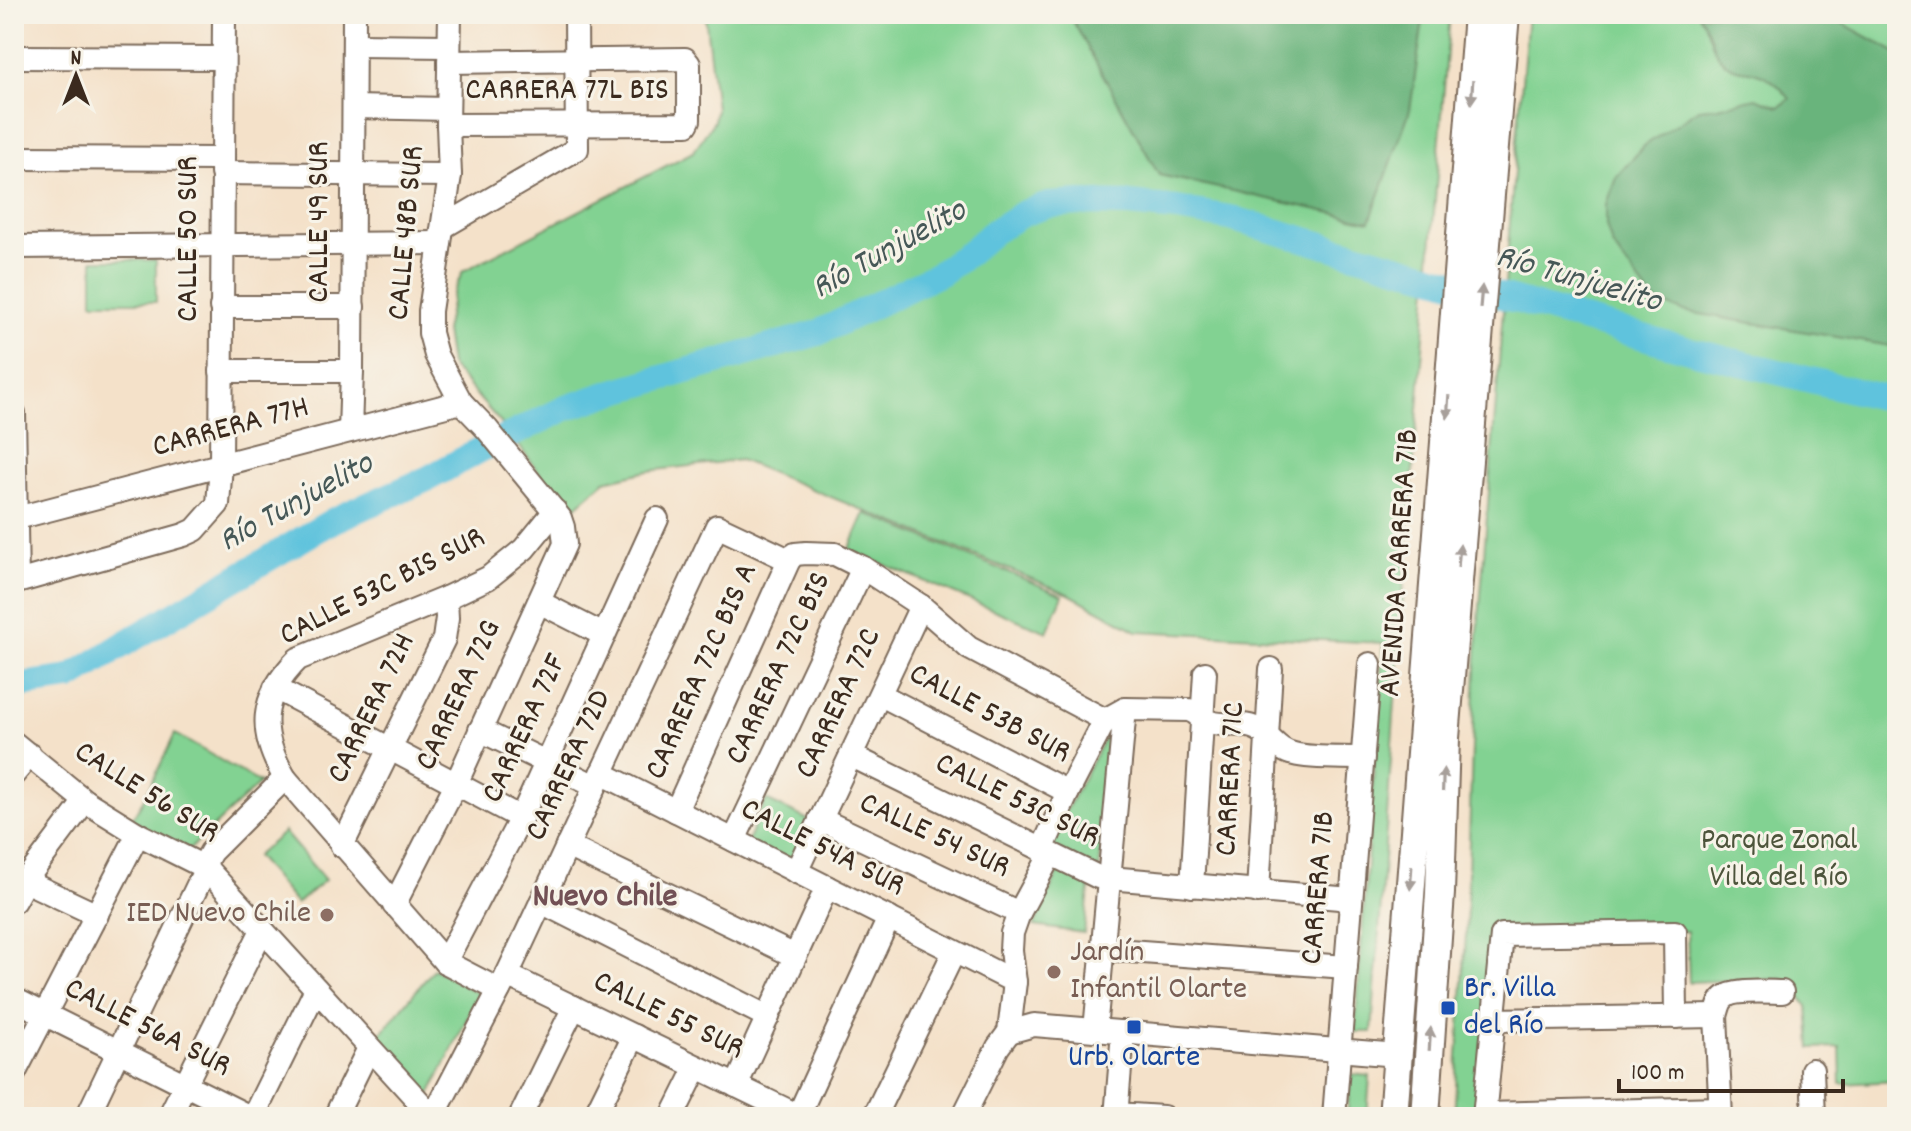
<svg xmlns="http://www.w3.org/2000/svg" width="1911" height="1131" font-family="Dekko,sans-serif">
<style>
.green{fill:#82d292;stroke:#5e7e58;stroke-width:2}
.forest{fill:#69b47c;stroke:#526f4d;stroke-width:2}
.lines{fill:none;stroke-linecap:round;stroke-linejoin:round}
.river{stroke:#5fc3dd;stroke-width:26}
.minor-casing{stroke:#7c6a5a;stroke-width:26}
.major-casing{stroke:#7c6a5a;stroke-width:32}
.minor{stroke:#fff;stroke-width:22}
.major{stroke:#fff;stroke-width:28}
.oneway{fill:#a79f9a}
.education-dot{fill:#8d6e63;stroke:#f7f3e8;stroke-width:3}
.transit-dot{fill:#1a4fb4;stroke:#f7f3e8;stroke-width:3}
.labels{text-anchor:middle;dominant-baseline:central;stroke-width:6;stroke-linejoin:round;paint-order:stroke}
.street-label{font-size:32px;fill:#3b2a1e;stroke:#f7f3e8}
.park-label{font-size:32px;fill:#4d543b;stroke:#f7f3e8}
.education-label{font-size:32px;fill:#785e54;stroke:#f7f3e8;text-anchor:end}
.transit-label{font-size:32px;fill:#164399;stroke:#f7f3e8;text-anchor:start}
.water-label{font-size:34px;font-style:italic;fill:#465857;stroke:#f7f3e8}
.neighbourhood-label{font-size:34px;font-weight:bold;fill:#725055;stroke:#f7f3e8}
</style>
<rect width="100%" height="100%" fill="#f7f3e8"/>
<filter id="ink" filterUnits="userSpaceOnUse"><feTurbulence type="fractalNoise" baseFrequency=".0125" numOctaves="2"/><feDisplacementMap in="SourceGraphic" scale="16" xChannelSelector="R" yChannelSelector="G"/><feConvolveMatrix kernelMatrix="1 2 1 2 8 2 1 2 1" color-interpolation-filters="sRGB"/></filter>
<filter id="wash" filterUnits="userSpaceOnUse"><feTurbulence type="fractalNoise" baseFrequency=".006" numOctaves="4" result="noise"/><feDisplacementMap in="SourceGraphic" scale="32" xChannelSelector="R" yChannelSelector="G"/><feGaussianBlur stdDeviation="1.8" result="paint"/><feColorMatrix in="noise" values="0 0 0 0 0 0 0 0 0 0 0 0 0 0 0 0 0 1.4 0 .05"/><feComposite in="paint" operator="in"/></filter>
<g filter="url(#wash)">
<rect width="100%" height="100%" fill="#f4e1c9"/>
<g class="green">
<polygon points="705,14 1450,14 1399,644 1372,1032 1355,1032 1383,643 1137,631 1069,594 740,460 648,471 605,481 569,512 507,430 450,365 445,331 453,293 463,271 693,152 714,121 716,109"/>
<polygon points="1528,14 1897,14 1897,1081 1841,1084 1840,1047 1811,1048 1808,1006 1783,979 1689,982 1687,931 1493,936 1475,1117 1454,1117 1466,936 1472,747 1478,632 1512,195"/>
<rect x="93" y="260" width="63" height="42"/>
<polygon points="865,513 1063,595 1047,632 849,550"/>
<polygon points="1108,731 1115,732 1099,870 1048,845"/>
<polygon points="175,734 260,783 189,850 131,820 145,797"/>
<polygon points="766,800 813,822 793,866 746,844"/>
<polygon points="284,832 325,880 296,904 256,856"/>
<polygon points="1060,869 1090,883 1084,933 1034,926"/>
<polygon points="434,969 479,994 430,1095 377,1038"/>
<polygon points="1351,1074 1370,1076 1367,1117 1347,1117"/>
</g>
<g class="forest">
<polygon points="1069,14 1424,14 1410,110 1370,221 1159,175"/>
<path d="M 1698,14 L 1826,14 L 1897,53 L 1897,347 L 1723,318 L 1683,311 L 1658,302 L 1649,295 L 1612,245 L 1606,225 L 1606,204 L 1616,177 L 1644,146 L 1699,109 L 1718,107 L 1756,98 L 1779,107 L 1790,99 C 1779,85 1767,74 1749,71 C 1740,70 1733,69 1726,64 C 1710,52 1711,28 1698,14 Z"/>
</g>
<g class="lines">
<polyline class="river" points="14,686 70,678 124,644 334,520 427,479 482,449 566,408 610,393 818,333 940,273 970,252 993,232 1024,213 1049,205 1080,203 1129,204 1177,209 1230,218 1696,352 1897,401"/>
</g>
</g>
<g filter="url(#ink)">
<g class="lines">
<g class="minor-casing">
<g id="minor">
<polyline points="354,45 449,46"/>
<polyline points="14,57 223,58"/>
<polyline points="354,107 448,109"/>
<polyline points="448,125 687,124 689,120 689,64 685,59 449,62"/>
<polyline points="14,158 222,159"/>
<polyline points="222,173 450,175"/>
<polyline points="443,227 577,149 576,14"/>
<polyline points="14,247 440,243"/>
<polyline points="221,307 353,307"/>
<polyline points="221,371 352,371"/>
<polyline points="14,413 17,582 184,535 195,530 218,504 221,465 224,14"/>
<polyline points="350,431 352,371 354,14"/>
<polyline points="17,518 461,402"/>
<polyline points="539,602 604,635"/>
<polyline points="275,688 521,818"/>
<polyline points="881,695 1068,792"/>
<polyline points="480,730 595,786"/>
<path d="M 14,743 L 85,801 L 138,834 L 206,868 L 433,1117 L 507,975 L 717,526 L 789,560 L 795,554 L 806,553 L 835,554 L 863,568 L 921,606 L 969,648 L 1105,720 L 1125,709 L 1189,710 C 1198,713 1202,720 1210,722 C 1225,727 1246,721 1259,730 C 1272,738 1278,751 1294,754 C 1312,759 1343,757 1363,758"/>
<polyline points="852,756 1098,877 1351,899"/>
<polyline points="601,773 1015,982"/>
<polyline points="14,774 30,755"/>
<polyline points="676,811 789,560"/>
<polyline points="820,819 1019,913"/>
<polyline points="734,840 863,568"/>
<polyline points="342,846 444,639 447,618 446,598"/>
<polyline points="567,846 795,956"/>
<polyline points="796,872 921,606"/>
<polyline points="25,881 97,915"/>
<polyline points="1192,886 1205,673"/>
<polyline points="1258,892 1271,669"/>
<polyline points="14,901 25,881 85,801"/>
<polyline points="541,902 768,1017"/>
<polyline points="394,905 456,784 565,544 563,527 560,518 487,429 461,402 436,355 430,333 430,311 450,175 448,125 450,14"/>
<polyline points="1102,949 1346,967"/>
<polyline points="445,962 521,818 657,519"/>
<polyline points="507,975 801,1117"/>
<path d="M 499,990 L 445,962 L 285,778 C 258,732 259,698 298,659 L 446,598 L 488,578 L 524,549 L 555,511"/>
<polyline points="14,999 250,1117"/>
<polyline points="1494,1020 1716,1016"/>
<polyline points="1095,1030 1125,709"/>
<polyline points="1009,1032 1034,1025 1398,1055"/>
<polyline points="1812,1070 1814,1117"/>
<polyline points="14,1074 138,834"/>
<polyline points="736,1086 827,887"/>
<polyline points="1116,1114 1163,1117"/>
<polyline points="1485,1114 1720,1108"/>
<polyline points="798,1116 889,918"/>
<polyline points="87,1117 206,868 207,859 211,852 285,778"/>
<polyline points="169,1117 262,930"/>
<polyline points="253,1117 316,989"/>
<polyline points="335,1117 369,1048"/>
<polyline points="520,1117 574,1007"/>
<polyline points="594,1117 634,1036"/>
<polyline points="672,1117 697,1067"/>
<polyline points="874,1117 954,952"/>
<polyline points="963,1117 998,1047 1009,1032 1015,982 1011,950 1012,933 1019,913 1046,863 1045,843 1068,792 1105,720"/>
<polyline points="1116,1117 1123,1032"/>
<polyline points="1334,1117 1370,664"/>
<polyline points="1484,1117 1502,935 1675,932 1676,1017"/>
<path d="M 1721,1117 L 1716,1016 C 1718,1010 1719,1002 1724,998 C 1733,989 1768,992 1782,992"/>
</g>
</g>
<g class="major-casing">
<g id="major">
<polyline points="1393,1117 1478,14"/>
<polyline points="1425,1117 1440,893 1445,738 1505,14"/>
</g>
</g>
<use href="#minor" class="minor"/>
<use href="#major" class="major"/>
</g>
<defs><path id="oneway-solid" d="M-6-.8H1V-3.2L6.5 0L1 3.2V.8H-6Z" transform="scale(2)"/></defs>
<g class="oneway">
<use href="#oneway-solid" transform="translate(1472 92) rotate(94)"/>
<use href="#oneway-solid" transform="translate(1481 297) rotate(-85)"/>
<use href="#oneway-solid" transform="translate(1448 407) rotate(94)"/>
<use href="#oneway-solid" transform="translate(1459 556) rotate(-85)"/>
<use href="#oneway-solid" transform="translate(1443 780) rotate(-88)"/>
<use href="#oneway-solid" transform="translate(1411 878) rotate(94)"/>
<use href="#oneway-solid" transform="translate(1430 1039) rotate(-86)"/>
</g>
</g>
<g class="education-dot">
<circle cx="327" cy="915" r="8"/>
<circle cx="1054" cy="972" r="8"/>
</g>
<g class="transit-dot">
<rect x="1440" y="1000" width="16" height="16" rx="4"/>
<rect x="1126" y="1019" width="16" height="16" rx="4"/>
</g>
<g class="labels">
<g class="street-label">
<text x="567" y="92">CARRERA 77L BIS</text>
<text transform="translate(321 222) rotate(-90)">CALLE 49 SUR</text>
<text transform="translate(408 233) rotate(-85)">CALLE 48B SUR</text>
<text transform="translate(190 239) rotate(-90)">CALLE 50 SUR</text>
<text transform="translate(231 429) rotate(-15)">CARRERA 77H</text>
<text transform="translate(1401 563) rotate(-86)">AVENIDA CARRERA 71B</text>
<text transform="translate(383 588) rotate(-27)">CALLE 53C BIS SUR</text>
<text transform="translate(780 669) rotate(-65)">CARRERA 72C BIS</text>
<text transform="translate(703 672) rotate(-66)">CARRERA 72C BIS A</text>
<text transform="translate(460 696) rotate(-65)">CARRERA 72G</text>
<text transform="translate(840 704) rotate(-65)">CARRERA 72C</text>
<text transform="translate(373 709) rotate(-64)">CARRERA 72H</text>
<text transform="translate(989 715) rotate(28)">CALLE 53B SUR</text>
<text transform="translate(526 729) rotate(-65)">CARRERA 72F</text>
<text transform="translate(570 766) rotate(-65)">CARRERA 72D</text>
<text transform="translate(1232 779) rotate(-87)">CARRERA 71C</text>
<text transform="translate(146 794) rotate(32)">CALLE 56 SUR</text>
<text transform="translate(1017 802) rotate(26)">CALLE 53C SUR</text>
<text transform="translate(934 837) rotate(25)">CALLE 54 SUR</text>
<text transform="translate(822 849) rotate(27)">CALLE 54A SUR</text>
<text transform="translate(1320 888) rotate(-85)">CARRERA 71B</text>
<text transform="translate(668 1017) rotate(26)">CALLE 55 SUR</text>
<text transform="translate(147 1029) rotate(27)">CALLE 56A SUR</text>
</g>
<g class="park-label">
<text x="1779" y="842">Parque Zonal<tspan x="1779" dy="37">Villa del Río</tspan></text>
</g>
<g class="education-label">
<text x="311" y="915">IED Nuevo Chile</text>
<text x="1070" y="954" text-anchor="start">Jardín<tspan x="1070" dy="37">Infantil Olarte</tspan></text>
</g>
<g class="transit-label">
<text x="1464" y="990">Br. Villa<tspan x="1464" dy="37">del Río</tspan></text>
<text x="1134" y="1059" text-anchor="middle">Urb. Olarte</text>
</g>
<g class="water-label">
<text transform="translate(890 251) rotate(-29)">Río Tunjuelito</text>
<text transform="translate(1578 281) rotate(16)">Río Tunjuelito</text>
<text transform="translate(297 504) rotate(-29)">Río Tunjuelito</text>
</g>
<g class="neighbourhood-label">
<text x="605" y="898">Nuevo Chile</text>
</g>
</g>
<rect width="1911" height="1131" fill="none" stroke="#f7f3e8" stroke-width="48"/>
<g transform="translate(76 76)" stroke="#f7f3e8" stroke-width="6" paint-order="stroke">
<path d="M0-6L14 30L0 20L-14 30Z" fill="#3b2a1e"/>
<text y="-12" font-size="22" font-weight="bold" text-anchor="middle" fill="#3b2a1e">N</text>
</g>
<path d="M1619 1079v12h224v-12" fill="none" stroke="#3b2a1e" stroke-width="4"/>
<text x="1631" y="1079" font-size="24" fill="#3b2a1e" stroke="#f7f3e8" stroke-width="6" paint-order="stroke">100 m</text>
</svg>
